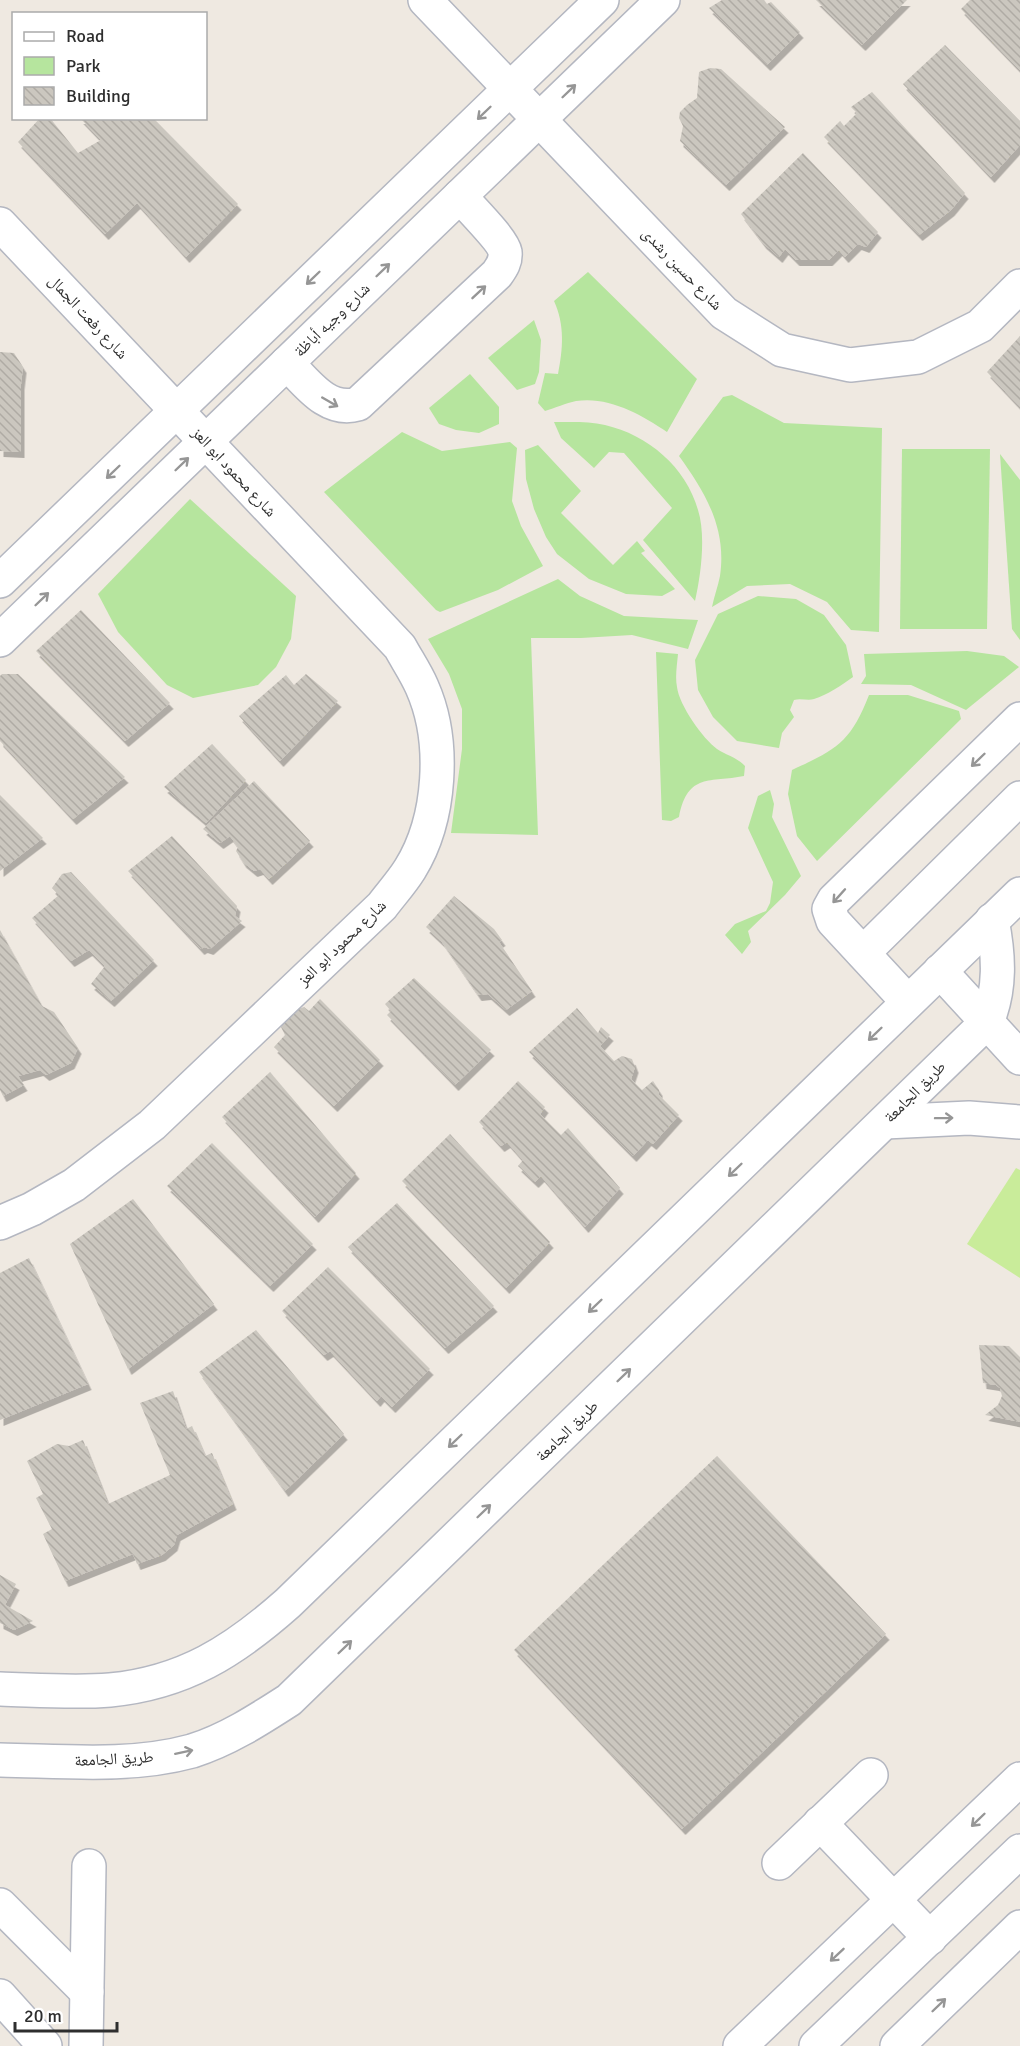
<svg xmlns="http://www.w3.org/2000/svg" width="1020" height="2046" font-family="Signika,'Noto Naskh Arabic',sans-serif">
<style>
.green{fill:#b6e59e}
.pitch{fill:#c9ec9a}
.building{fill:url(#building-back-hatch);filter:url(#shadow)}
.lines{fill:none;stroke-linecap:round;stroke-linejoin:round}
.minor-casing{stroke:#b4b7c1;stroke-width:36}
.minor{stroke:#fff;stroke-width:33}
.oneway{stroke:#969696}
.labels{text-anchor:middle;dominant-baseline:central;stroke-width:6;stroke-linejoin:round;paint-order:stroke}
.street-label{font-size:16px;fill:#2e2e2e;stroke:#fff}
</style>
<defs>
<pattern id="building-back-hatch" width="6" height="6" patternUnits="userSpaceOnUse" patternTransform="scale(1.5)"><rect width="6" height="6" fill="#cbc7bf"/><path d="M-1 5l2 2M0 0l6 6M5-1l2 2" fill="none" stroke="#afaba4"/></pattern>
<filter id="shadow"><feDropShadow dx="3.5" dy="6" stdDeviation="0" flood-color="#0004"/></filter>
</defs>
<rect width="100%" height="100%" fill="#efe9e1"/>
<g class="green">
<path d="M 588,272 L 697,379 L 667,432 C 641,414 608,396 576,401 C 566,403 555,408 545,411 L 538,403 L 545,373 L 558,374 C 563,349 565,325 554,301 Z"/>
<polygon points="534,320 541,340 539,372 535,384 517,390 488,358"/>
<polygon points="470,374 499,407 499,424 479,433 456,430 439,424 429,408"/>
<path d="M 732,395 L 784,423 L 882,428 L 879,632 L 851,630 L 827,602 L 790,584 L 747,586 L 712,607 C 714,597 718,586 720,576 C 727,528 705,492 679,456 L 723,397 Z"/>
<path d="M 554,422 C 570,422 589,421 605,425 C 648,435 686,467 698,510 C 706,535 701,575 695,601 L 643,540 L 672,508 L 624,453 L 609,452 L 594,468 L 561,438 Z"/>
<polygon points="402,432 442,451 510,442 517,448 512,501 521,526 543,566 498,590 440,612 436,610 324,492"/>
<polygon points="538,445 581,491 561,513 613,565 637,541 645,551 641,553 675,589 662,596 626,594 589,579 557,554 546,537 534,509 526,479 525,450"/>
<polygon points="902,449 990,449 987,629 900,629"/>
<polygon points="1000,454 1020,480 1020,640 1012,629"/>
<polygon points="190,499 296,596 291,639 276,667 258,685 193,698 167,685 118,632 98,594"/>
<polygon points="558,579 580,596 624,616 698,620 688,649 632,635 581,638 531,638 538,835 451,833 462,749 462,709 449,674 428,639"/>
<path d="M 758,596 L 796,599 L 824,615 L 846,645 L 853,677 C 842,685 827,695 814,699 C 808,701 801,698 794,700 L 790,710 L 794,717 L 782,733 L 779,748 L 737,741 L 713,717 L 698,690 L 695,660 L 718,614 Z"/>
<polygon points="967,651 1004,656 1019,667 966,710 911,685 861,684 866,676 864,654"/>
<path d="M 656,652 L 678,654 C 677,665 675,677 677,687 C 679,705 703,739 717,749 C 726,755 738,758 745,766 L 744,776 C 710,783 688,772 679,817 L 671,821 L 662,820 Z"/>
<path d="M 869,695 L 908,695 L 959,711 L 961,719 L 817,861 L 797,836 L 788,794 L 792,770 C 837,749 850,743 869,695 Z"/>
<polygon points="770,790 774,804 772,817 801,876 785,895 748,931 751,942 742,954 725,935 735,924 766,911 770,903 773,882 748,828 758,796"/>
</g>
<polygon class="pitch" points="1016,1168 1020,1170 1020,1278 967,1244"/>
<g class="building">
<polygon points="722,0 764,0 767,4 771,2 800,32 767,65 709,8"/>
<polygon points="816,0 907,0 862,45"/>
<polygon points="970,0 1020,0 1020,70 961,9"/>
<polygon points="945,45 1020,121 1020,145 991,177 903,84"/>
<polygon points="710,68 721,69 785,127 726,185 680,141 683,126 679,118 680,112 687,105 697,98 699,72"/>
<polygon points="872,92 965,193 951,210 919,235 824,137 840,121 844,126 857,113 851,107"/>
<polygon points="40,118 50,118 78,153 101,140 80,118 153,118 238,204 186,257 137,203 105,234 18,142"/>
<polygon points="803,153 878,232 866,247 858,244 845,257 839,250 829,260 796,260 785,249 779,257 763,243 741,214"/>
<polygon points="1020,336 1020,407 987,372"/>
<polygon points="0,352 14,353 23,367 21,384 21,452 0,451"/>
<polygon points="81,610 170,703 125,741 36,651"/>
<polygon points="2,674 18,674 125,777 73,819 0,741 0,676"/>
<polygon points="306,674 338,701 280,761 239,716 286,675 294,685"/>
<polygon points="212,744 246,780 206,823 164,787"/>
<polygon points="254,781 310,841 269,879 260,869 254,871 243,862 236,851 238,847 230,836 220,843 203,829"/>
<polygon points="0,795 43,838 0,871"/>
<polygon points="172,836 237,906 235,916 242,921 210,949 204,947 201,949 128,871"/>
<polygon points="71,872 154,960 111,1001 91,984 105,966 89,950 71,961 32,918 59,895 52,888 62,874"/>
<polygon points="454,896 494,929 502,940 499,942 532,991 506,1010 488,994 478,995 442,942 426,927"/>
<polygon points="0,930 42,1006 54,1012 78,1048 71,1063 46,1075 40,1070 18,1076 24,1085 3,1096 0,1090"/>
<polygon points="414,978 491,1050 455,1085 387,1015 391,1011 385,1004"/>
<polygon points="320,999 380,1060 334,1106 274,1047 285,1035 281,1027 283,1020 298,1009 304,1007 309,1011"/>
<polygon points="577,1008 598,1033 601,1027 610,1035 600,1046 614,1061 622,1056 632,1059 635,1067 631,1079 642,1090 653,1081 659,1090 659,1095 679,1115 653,1144 648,1140 633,1156 529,1052"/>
<polygon points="270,1072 356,1173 315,1217 222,1117"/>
<polygon points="518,1081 545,1107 540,1114 561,1135 568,1128 620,1188 585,1227 541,1176 535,1182 518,1166 523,1160 507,1142 501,1146 479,1122"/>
<polygon points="450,1134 550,1242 506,1288 402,1181"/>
<polygon points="212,1143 313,1244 270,1286 167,1186"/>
<polygon points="133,1199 214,1304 128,1369 70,1244"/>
<polygon points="397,1203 494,1306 445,1348 348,1247"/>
<polygon points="29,1258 88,1384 0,1420 0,1273"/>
<polygon points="328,1267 430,1369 392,1407 381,1396 377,1401 330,1351 324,1355 282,1311"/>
<polygon points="256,1330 344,1434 285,1491 199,1372"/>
<polygon points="979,1345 1009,1346 1020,1357 1020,1422 985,1415 998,1405 1002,1396 1000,1388 996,1385 983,1383"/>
<polygon points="173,1391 186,1429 192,1426 205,1456 212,1453 233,1504 177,1535 174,1545 162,1555 137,1564 133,1554 65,1581 43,1534 52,1529 36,1498 43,1494 27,1461 57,1444 69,1446 83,1440 108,1504 170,1475 140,1403"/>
<polygon points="717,1456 886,1634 682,1829 514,1650"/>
<polygon points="0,1575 16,1584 5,1605 33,1621 14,1630 0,1623"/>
</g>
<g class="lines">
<g class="minor-casing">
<g id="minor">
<polyline points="425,0 724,313 782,350 850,365 918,357 980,326 1020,286"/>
<path d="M 0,224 L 400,647 C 407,660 416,673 422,687 C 446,741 441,819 410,869 C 402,882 391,894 382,906 L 152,1125 L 74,1185 L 32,1209 L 0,1223"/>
<path d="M 287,363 C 307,383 327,413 358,404 L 497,274 C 502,267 506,261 505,252 C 503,240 469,207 460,196"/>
<polyline points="0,581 602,0"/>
<polyline points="0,640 663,0"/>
<polyline points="863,953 1020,798"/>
<polyline points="940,971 1020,1058"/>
<polyline points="908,1002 833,921 829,909 834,900 1020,719"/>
<polyline points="885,1122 969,1118 1020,1122"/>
<path d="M 0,1689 C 36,1690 74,1693 110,1690 C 184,1683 234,1651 288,1603 L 1020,894"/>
<path d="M 0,1760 C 63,1761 130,1768 192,1751 C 227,1740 258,1720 289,1700 L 987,1022 C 1001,989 999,955 992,920"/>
<polyline points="820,1823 930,1938"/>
<polyline points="779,1863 871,1775"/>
<polyline points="0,1905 87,1992"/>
<polyline points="0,1996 45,2046"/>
<polyline points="86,2046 89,1866"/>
<polyline points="740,2046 1020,1779"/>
<polyline points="816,2046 1020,1851"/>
<polyline points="897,2046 1020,1927"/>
</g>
</g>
<use href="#minor" class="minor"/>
</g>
<defs><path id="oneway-shaft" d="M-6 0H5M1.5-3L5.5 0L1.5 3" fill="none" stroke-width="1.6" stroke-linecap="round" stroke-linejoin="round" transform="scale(1.5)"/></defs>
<g class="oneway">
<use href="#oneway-shaft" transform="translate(569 91) rotate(-44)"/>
<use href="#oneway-shaft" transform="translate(484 113) rotate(136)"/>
<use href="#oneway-shaft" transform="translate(383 270) rotate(-44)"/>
<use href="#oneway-shaft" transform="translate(313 278) rotate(136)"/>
<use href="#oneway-shaft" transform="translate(479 292) rotate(-43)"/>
<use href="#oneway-shaft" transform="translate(330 402) rotate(30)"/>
<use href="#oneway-shaft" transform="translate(182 464) rotate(-44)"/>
<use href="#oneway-shaft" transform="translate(113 472) rotate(136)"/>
<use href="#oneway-shaft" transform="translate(42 599) rotate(-44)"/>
<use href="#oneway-shaft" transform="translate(978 760) rotate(136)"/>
<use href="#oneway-shaft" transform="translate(839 896) rotate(132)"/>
<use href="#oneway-shaft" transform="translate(875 1034) rotate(136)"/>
<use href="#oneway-shaft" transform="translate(944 1118) rotate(-1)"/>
<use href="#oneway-shaft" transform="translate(735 1170) rotate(136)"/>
<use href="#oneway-shaft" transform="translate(595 1306) rotate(136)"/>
<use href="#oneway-shaft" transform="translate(624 1375) rotate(-44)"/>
<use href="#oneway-shaft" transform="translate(455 1441) rotate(136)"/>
<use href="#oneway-shaft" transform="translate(484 1511) rotate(-44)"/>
<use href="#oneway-shaft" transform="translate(345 1647) rotate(-44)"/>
<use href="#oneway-shaft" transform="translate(184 1752) rotate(-12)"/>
<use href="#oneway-shaft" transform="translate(978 1820) rotate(136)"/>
<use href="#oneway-shaft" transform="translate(837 1955) rotate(137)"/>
<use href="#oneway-shaft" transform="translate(939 2005) rotate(-44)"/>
</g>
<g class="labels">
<g class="street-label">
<text transform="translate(682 269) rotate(46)">شارع حسين رشدى</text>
<text transform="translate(88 317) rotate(47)">شارع رفعت الجمال</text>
<text transform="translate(332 320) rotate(-44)">شارع وجيه أباظة</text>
<text transform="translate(234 472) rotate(47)">شارع محمود ابو العز</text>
<text transform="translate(342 943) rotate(-44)">شارع محمود ابو العز</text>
<text transform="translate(915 1092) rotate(-45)">طريق الجامعة</text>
<text transform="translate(567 1431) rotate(-44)">طريق الجامعة</text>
<text transform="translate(114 1759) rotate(-3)">طريق الجامعة</text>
</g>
</g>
<rect x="12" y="12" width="195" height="108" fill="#ffffff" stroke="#ababab" stroke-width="1.5"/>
<rect x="24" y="32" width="30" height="9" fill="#ffffff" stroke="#ababab" stroke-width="1.5"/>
<text x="66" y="42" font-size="18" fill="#2e2e2e">Road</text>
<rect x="24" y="57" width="30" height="18" fill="#b6e59e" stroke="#ababab" stroke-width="1.5"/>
<text x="66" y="72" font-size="18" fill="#2e2e2e">Park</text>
<rect x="24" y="87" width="30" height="18" fill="url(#building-back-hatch)" stroke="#ababab" stroke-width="1.5"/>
<text x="66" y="102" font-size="18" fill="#2e2e2e">Building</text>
<path d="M15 2022v9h102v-9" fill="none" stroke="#2e2e2e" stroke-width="3"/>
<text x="24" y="2022" font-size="18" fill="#2e2e2e" stroke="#ffffff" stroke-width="4.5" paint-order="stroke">20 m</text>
</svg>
